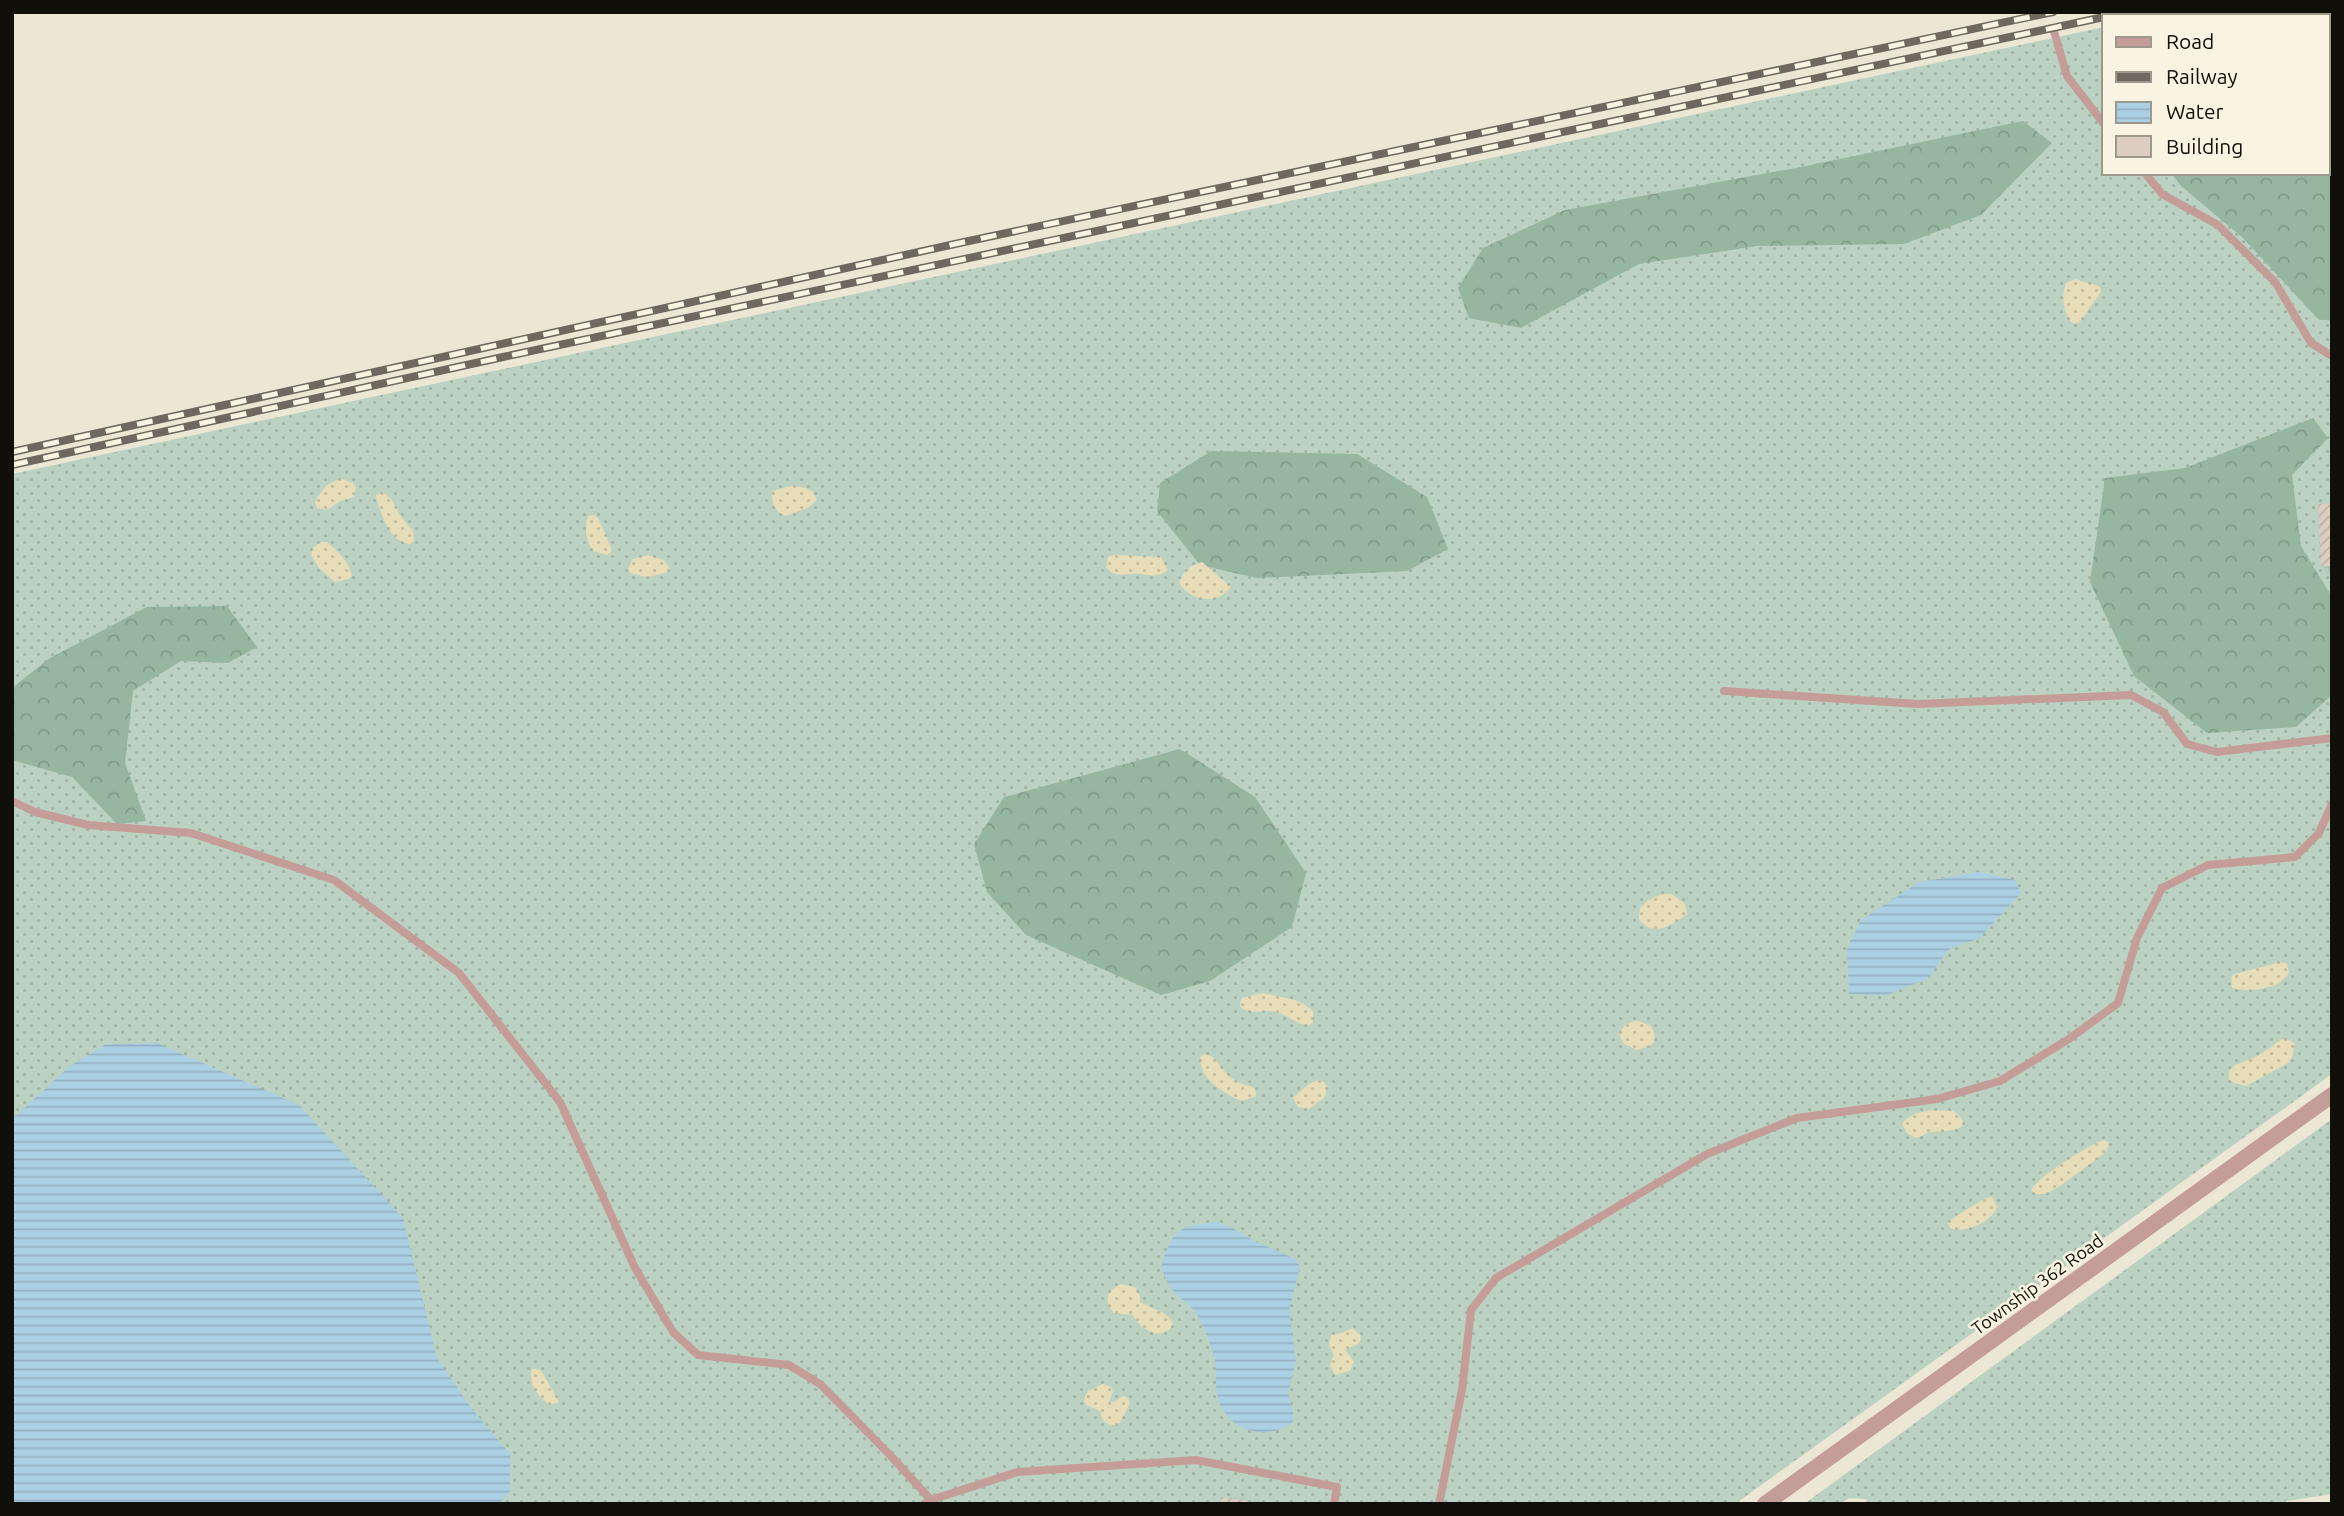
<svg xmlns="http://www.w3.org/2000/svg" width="2344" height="1516" font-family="Ubuntu,sans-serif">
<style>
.grass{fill:url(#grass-dots)}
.forest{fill:url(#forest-crowns)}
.sand{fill:url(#sand-dots)}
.water{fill:url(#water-rules)}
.building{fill:url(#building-hatch);filter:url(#shadow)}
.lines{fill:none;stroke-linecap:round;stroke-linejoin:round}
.lane{stroke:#c59d98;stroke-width:8}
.street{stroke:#c59d98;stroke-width:16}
.rail-casing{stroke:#6d695e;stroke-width:8}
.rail{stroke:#f9f4e2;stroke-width:5;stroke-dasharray:16;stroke-linecap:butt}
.labels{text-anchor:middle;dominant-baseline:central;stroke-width:5;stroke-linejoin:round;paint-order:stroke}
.street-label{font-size:18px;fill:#110f09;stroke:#f9f4e2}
</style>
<defs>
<pattern id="grass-dots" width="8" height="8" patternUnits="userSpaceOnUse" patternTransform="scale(1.75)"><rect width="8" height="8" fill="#bbd2c2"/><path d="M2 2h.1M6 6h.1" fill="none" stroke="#a0b3a5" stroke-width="1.8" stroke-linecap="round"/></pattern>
<pattern id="forest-crowns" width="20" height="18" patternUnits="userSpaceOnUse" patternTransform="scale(1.75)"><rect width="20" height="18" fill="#96b6a0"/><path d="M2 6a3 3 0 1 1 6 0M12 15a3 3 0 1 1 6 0" fill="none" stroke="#809b88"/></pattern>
<pattern id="sand-dots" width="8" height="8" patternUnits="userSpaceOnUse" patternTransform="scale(1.75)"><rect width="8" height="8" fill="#e7ddb8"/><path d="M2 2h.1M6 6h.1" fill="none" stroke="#c5bc9d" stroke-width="1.8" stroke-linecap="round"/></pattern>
<pattern id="water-rules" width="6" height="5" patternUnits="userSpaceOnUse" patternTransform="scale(1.75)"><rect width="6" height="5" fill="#acd0e3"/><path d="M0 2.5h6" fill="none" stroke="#93b1c1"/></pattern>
<pattern id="building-hatch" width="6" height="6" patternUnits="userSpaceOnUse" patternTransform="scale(1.75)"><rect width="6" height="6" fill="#dccdc1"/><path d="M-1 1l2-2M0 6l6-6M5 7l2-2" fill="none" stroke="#bcafa4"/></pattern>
<filter id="shadow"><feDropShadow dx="8" dy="4.5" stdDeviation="3.5" flood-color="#0004"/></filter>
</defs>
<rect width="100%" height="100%" fill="#ece6d5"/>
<g class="grass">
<polygon points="2171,12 2332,12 2332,1074 1735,1504 12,1504 12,474 2104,27 2104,173 2328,173 2328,16 2155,16"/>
<polygon points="2332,1119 2332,1494 2268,1504 1868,1504 1866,1499 1849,1498 1840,1504 1804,1504"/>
</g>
<g class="forest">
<polygon points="2328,70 2332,71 2332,321 2318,319 2243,238 2181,186 2171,173 2328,173"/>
<polygon points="2023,121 2052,143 1981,215 1904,244 1757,246 1639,264 1521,328 1469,318 1458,288 1483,248 1565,210 1801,167"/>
<polygon points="2313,418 2328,438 2292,475 2301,546 2332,597 2332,695 2296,727 2207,733 2134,676 2090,582 2105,478 2185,468"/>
<polygon points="1211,451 1357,454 1427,497 1448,549 1407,571 1257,578 1200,565 1157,511 1160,483"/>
<polygon points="227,606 257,647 228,663 181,661 133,691 125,763 146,821 117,824 72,777 12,760 12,688 50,658 147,607"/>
<polygon points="1180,749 1255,797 1306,873 1292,927 1210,981 1161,995 1026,935 987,892 974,844 1004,797"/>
</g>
<g class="sand">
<path d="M 2076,279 C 2084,283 2092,283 2100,287 L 2101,292 L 2079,323 L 2074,324 C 2063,315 2061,296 2066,283 Z"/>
<path d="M 342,479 L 353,483 L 356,487 L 354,497 L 340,501 L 327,510 L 317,508 L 315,503 C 320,491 328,481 342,479 Z"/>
<path d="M 791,486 L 802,487 L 812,491 L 817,500 L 808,508 L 785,516 C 775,512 770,501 773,491 Z"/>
<path d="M 379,493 L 384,493 L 392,500 L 399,514 L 413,531 L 414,541 L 410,544 C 390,543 380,512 376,496 Z"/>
<path d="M 594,515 L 598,518 L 611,547 L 611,552 L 607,555 L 593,551 C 586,542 584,528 588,516 Z"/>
<path d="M 320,542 L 327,542 C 337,551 349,561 352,575 L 349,579 L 335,582 L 319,568 L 311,555 L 312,549 Z"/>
<polygon points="648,555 664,560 670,569 666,573 646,577 630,573 628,568 633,559"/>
<path d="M 1113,555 L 1161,557 L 1168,570 C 1158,578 1151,575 1140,574 C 1126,572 1116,580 1106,567 L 1108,557 Z"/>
<path d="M 1202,562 L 1231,587 C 1217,606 1191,601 1179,583 C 1183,571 1192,565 1202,562 Z"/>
<path d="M 1672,894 L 1685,904 L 1687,914 C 1670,925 1654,939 1639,919 L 1640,908 C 1648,899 1659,893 1672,894 Z"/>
<path d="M 2281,962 L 2287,964 L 2289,972 C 2282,989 2249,993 2232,988 L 2231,977 L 2235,974 Z"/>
<path d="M 1263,993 L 1295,1000 L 1304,1004 L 1313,1011 L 1313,1022 L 1309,1025 C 1296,1025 1288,1015 1276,1012 C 1263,1009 1254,1015 1241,1008 L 1240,1003 L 1242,998 Z"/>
<path d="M 1636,1020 L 1651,1026 C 1659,1043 1654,1045 1637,1050 L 1624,1044 L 1619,1034 L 1625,1025 Z"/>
<polygon points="2282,1039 2290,1040 2294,1044 2293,1055 2288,1063 2246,1086 2234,1083 2229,1079 2229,1071 2235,1065 2258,1056"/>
<path d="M 1206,1054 C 1221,1058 1222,1079 1246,1085 C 1254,1087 1256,1088 1256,1096 L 1242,1101 C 1226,1095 1196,1077 1201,1056 Z"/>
<path d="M 1319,1080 L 1324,1082 L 1327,1087 L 1325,1097 L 1309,1109 L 1298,1107 L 1293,1098 C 1299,1092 1311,1081 1319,1080 Z"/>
<path d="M 1932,1110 L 1953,1111 C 1984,1134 1936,1130 1927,1133 C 1923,1135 1920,1137 1916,1138 L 1907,1133 L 1902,1124 C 1909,1114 1920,1112 1932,1110 Z"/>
<path d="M 2104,1140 L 2109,1143 L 2106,1152 L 2060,1186 L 2046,1194 L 2035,1194 L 2031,1190 C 2036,1178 2090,1144 2104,1140 Z"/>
<path d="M 1992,1197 L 1997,1207 C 1992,1222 1965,1234 1950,1228 L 1948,1223 L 1956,1216 L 1986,1198 Z"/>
<path d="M 1120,1284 L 1135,1287 L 1140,1296 L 1140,1301 C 1151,1311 1168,1309 1173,1325 C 1162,1342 1140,1330 1133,1315 L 1114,1313 C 1103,1300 1107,1291 1120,1284 Z"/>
<polygon points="1352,1328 1360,1335 1361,1340 1358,1344 1345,1350 1354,1361 1350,1371 1335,1375 1330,1365 1334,1355 1329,1346 1331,1335 1342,1333"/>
<path d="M 532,1369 L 541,1370 L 559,1402 L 549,1405 C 538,1396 528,1384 532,1369 Z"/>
<path d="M 1103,1384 L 1111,1387 L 1113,1392 L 1109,1402 L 1114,1402 L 1123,1396 L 1128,1398 L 1130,1403 L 1121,1421 L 1117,1425 C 1107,1427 1102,1420 1100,1411 L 1086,1405 L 1084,1400 L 1088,1391 Z"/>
</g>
<g class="water">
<polygon points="1979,872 2015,880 2021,893 1980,938 1949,949 1927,979 1884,996 1849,994 1847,950 1861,920 1919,882"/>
<polygon points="157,1043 299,1105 403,1218 437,1358 472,1409 510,1454 510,1491 499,1504 12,1504 12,1119 70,1066 106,1044"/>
<path d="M 1217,1222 L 1233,1228 L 1254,1241 L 1289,1256 L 1295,1259 L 1300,1267 L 1289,1310 L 1296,1361 L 1288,1393 L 1293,1411 L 1293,1422 C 1269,1441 1232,1433 1220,1404 C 1214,1389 1217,1376 1215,1361 C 1212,1346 1205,1328 1197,1315 C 1192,1306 1181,1300 1174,1292 C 1168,1286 1165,1276 1161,1268 C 1171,1231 1178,1225 1217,1222 Z"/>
</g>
<g class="building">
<polygon points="2332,503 2332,566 2321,566 2318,504"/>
<polygon points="1221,1497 1253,1502 1252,1504 1220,1504"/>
</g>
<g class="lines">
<g class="lane">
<polyline points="2053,28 2067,76 2104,124"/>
<polyline points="2145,173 2162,194 2218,225 2275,282 2311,343 2332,356"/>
<polyline points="1724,691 1918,704 2131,695 2163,712 2187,744 2217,752 2332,738"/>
<polyline points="12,801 35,812 88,825 191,833 334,880 459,973 560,1102 635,1268 673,1332 698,1355 789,1365 820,1384 889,1454 931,1500"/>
<polyline points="924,1504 931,1500 1017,1472 1196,1460 1337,1487 1334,1504"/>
<polyline points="1439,1504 1462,1390 1471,1310 1496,1278 1707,1154 1797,1118 1937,1099 2000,1081 2069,1039 2118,1003 2137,938 2162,888 2208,865 2295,857 2319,833 2332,804"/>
</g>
<polyline class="street" points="1765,1504 2332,1095"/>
<g class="rail-casing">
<g id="rail">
<polyline points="2111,16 2128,12"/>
<polyline points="12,452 964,242 2053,12"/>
<polyline points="12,465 503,357 2104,17"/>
</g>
</g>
<use href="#rail" class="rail"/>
</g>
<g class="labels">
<g class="street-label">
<text transform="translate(2037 1284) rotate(-36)">Township 362 Road</text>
</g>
</g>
<rect width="2344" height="1516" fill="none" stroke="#110f09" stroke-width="28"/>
<rect x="2102" y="14" width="228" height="161" fill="#f9f4e2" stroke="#9c988b" stroke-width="2"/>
<rect x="2116" y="37" width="35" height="10" fill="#c59d98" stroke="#9c988b" stroke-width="2"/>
<text x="2166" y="49" font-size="21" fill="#110f09">Road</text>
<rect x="2116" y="72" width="35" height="10" fill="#6d695e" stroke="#9c988b" stroke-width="2"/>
<text x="2166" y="84" font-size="21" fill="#110f09">Railway</text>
<rect x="2116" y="102" width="35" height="21" fill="url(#water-rules)" stroke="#9c988b" stroke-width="2"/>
<text x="2166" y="119" font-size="21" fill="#110f09">Water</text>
<rect x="2116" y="136" width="35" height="21" fill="#dccdc1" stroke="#9c988b" stroke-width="2"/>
<text x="2166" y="154" font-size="21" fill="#110f09">Building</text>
</svg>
